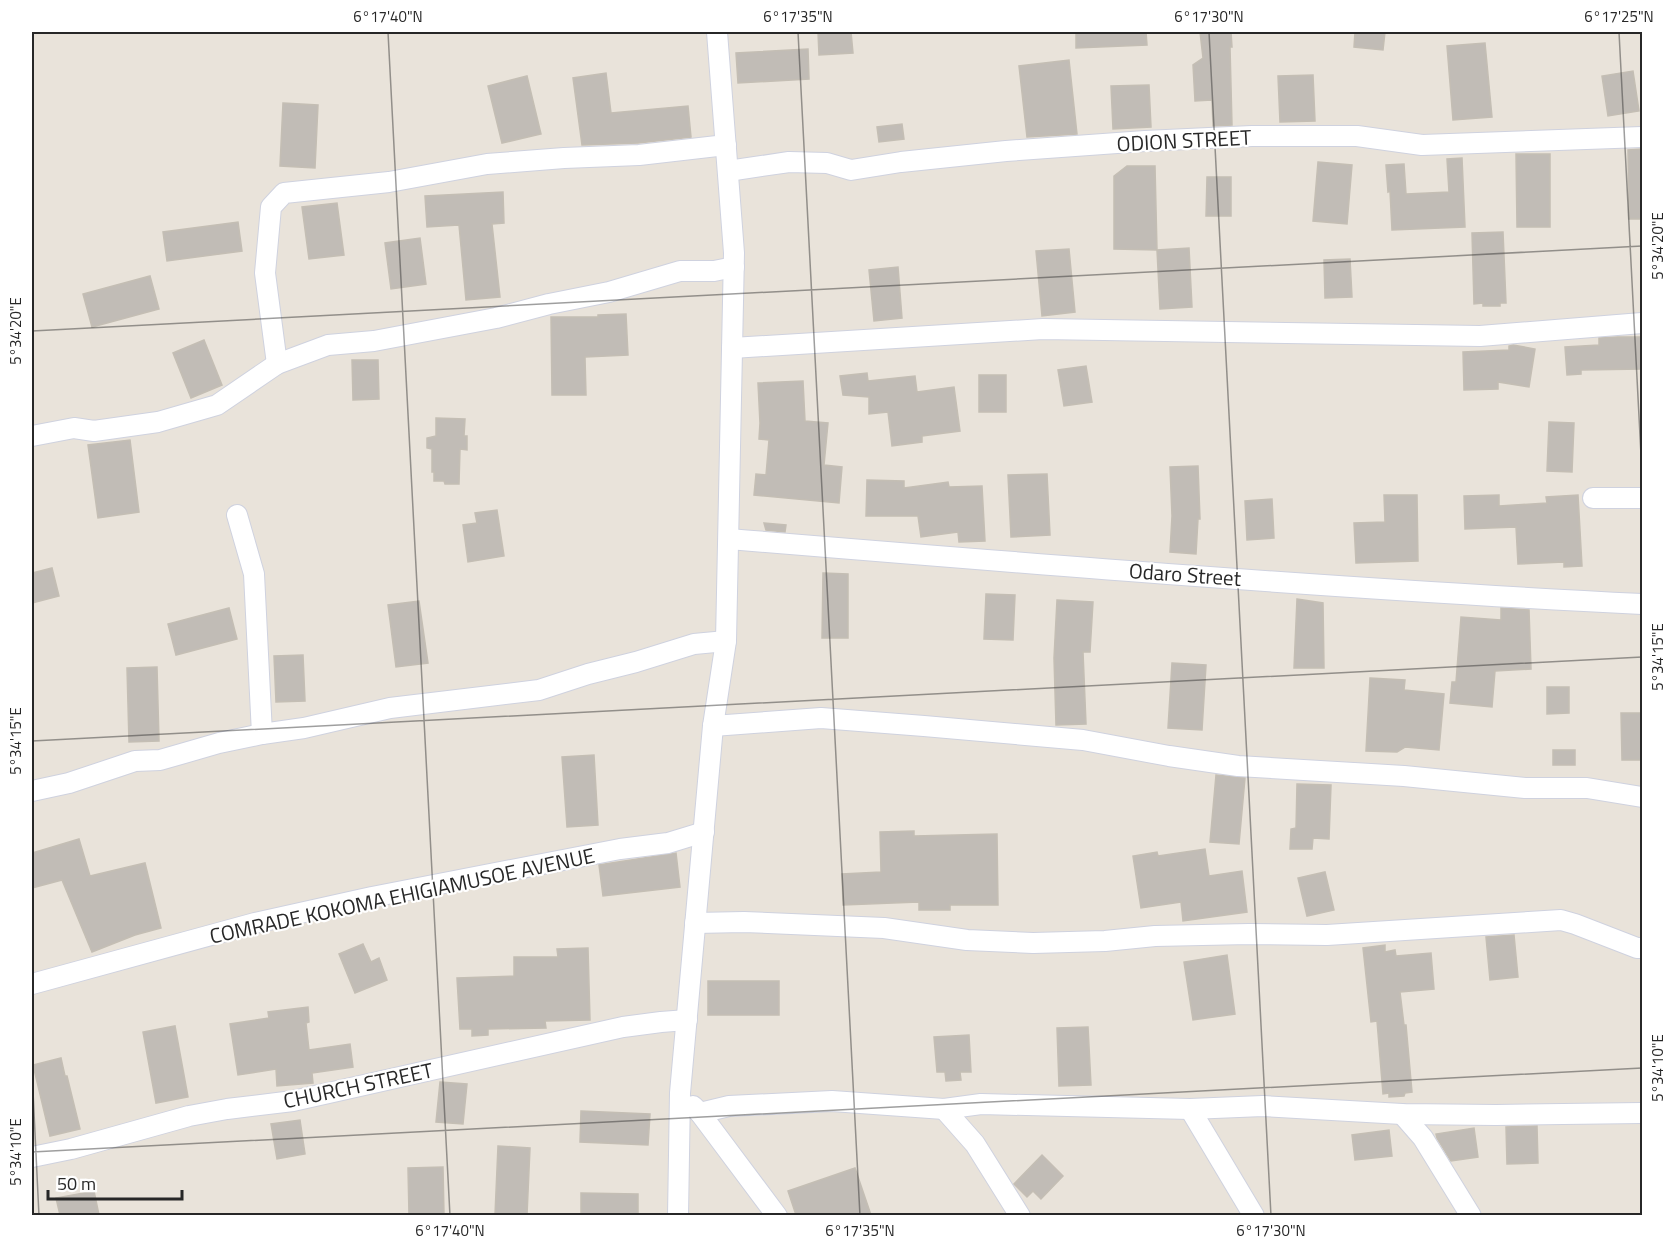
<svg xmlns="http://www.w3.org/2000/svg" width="1674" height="1247" font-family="'Titillium Web',sans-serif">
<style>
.building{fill:#c1bcb6;stroke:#c4beb4;stroke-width:1.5}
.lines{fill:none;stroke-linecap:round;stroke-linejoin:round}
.minor-casing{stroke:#cfd2df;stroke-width:22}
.minor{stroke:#fff;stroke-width:20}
.ticks{fill:none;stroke:#272727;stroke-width:1.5;stroke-opacity:0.45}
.labels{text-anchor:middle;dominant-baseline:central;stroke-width:4.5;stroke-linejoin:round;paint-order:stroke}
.street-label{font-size:21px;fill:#272727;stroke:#fff}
.neatline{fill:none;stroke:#272727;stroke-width:2}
.ticks-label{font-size:15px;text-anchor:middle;fill:#272727}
</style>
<rect width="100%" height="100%" fill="#e9e3da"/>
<g class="building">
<polygon points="818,32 851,32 853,53 819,55"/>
<polygon points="1076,32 1146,32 1147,45 1076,48"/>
<polygon points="1200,32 1231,32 1232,47 1230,47 1232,125 1213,126 1212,100 1195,101 1193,65 1203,58"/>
<polygon points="1355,32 1385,32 1383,50 1354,47"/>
<polygon points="1485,43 1492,117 1453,120 1447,46"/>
<polygon points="808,49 809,79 738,83 736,53"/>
<polygon points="1069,60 1077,134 1027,137 1019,66"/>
<polygon points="1633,71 1639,111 1608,116 1602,76"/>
<polygon points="606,73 611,113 688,106 691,137 638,143 582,145 573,78"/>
<polygon points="1313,75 1315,121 1280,122 1278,76"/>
<polygon points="527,76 541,134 502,143 488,86"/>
<polygon points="1149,85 1151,127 1113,129 1111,86"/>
<polygon points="283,103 318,105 315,168 280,166"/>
<polygon points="902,124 904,139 879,142 877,127"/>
<polygon points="1642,149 1642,219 1629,219 1628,150"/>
<polygon points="1516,154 1550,154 1550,227 1517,227"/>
<polygon points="1462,158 1465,227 1392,230 1390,191 1388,192 1386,165 1404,164 1406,194 1449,192 1447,159"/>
<polygon points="1318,162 1352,165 1347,224 1313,221"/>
<polygon points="1127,166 1155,166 1157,250 1114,249 1114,176"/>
<polygon points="1207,177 1231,177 1231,216 1206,216"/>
<polygon points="503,192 504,223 492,224 500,297 466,300 459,225 427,227 425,196"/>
<polygon points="337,203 344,255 309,259 302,207"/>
<polygon points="238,222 242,251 167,261 163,232"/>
<polygon points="1503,232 1506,303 1500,303 1500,306 1483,306 1483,303 1474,304 1472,233"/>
<polygon points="420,238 426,284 391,289 385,243"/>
<polygon points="1189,248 1192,307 1160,309 1157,250"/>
<polygon points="1069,249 1075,312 1042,316 1036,251"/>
<polygon points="1350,259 1352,297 1325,298 1324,260"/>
<polygon points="898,267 902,318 874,321 869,270"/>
<polygon points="150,276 159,309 92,327 83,294"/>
<polygon points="626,314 628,355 585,357 586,395 552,395 551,317 598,317 598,315"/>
<polygon points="1618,337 1642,337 1642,369 1581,370 1581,374 1567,375 1565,347 1599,345 1599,338"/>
<polygon points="204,340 222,385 191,398 173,353"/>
<polygon points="1513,345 1535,349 1529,387 1498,382 1498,389 1464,390 1463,352 1509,350 1509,346"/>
<polygon points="352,360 378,360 379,399 353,400"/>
<polygon points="1086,366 1092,402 1064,406 1058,370"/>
<polygon points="867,373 868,381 915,376 917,392 954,387 960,431 922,436 922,442 892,446 888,412 869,414 869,397 843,395 840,376"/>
<rect x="979" y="375" width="27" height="37"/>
<polygon points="803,381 805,421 828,423 824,465 842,467 839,503 754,495 756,474 766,475 769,440 759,439 760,423 758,383"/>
<polygon points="436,418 465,419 464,436 467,436 467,450 460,449 459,484 445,484 444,481 434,481 434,472 432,472 432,449 427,448 427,438 436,436"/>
<polygon points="1549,422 1574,423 1572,472 1547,471"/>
<polygon points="130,440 139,512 98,518 88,445"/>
<polygon points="1198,466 1200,519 1198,519 1196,554 1170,552 1172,516 1170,467"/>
<polygon points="1047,474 1050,535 1011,537 1008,475"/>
<polygon points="867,480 904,481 904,488 948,482 949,487 982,486 985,541 959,542 958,532 921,537 918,516 866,516"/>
<polygon points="1384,495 1417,495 1418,561 1356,563 1354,523 1385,522"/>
<polygon points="1499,495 1499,506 1547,503 1546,497 1578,495 1582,566 1564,567 1564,562 1518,564 1516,527 1465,529 1464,496"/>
<polygon points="1272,499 1274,538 1247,540 1245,501"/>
<polygon points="497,510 504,556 468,562 463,525 477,523 475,513"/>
<polygon points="764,523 786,525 785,532 766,530"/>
<polygon points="52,568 59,596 32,603 32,573"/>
<polygon points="823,573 848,574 848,638 822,638"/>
<polygon points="986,594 1015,595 1013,640 984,639"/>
<polygon points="1297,599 1323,603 1324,668 1294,668"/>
<polygon points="1057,600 1093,602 1090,652 1083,652 1086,724 1056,725 1054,658"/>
<polygon points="419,601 428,663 396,667 388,605"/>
<polygon points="229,608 237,639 176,655 168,624"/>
<polygon points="1501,608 1529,610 1531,669 1495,671 1492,707 1450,703 1452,682 1456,682 1461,617 1501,620"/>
<polygon points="303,655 305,701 276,702 274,656"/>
<polygon points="1172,663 1206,665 1202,730 1168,728"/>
<polygon points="157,667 159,741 129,742 127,668"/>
<polygon points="1370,678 1405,680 1404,690 1444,694 1439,750 1405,747 1397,752 1366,751"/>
<polygon points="1547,687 1569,687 1569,713 1547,714"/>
<polygon points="1621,713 1642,713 1642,760 1622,760"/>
<rect x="1553" y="750" width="22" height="15"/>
<polygon points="594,755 598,825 567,827 562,757"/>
<polygon points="1216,775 1245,778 1239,844 1210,842"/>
<polygon points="1297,784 1331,785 1329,839 1313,838 1312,849 1290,849 1291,829 1296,828"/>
<polygon points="914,831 914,836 997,834 998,905 950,905 950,910 919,910 919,902 843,905 842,874 881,872 880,832"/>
<polygon points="79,839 90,876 145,863 161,928 135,935 92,952 62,880 32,888 32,853"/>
<polygon points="1205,849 1209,876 1242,871 1247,912 1183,921 1181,902 1141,908 1133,856 1157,852 1158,856"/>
<polygon points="676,853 680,887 603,896 599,865"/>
<polygon points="1325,872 1334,910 1307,916 1298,878"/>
<polygon points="1514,935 1518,977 1490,980 1486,937"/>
<polygon points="363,944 371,962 379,958 387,980 355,993 339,954"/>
<polygon points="1385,945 1385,952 1395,950 1396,956 1431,953 1434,989 1400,992 1404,1025 1406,1025 1412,1092 1405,1093 1404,1096 1389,1097 1389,1093 1383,1094 1377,1021 1371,1022 1363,948"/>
<polygon points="588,948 590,1020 545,1021 546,1028 488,1029 488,1035 472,1036 472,1029 460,1029 457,978 514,976 514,957 558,957 557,949"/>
<polygon points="1227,955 1235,1014 1193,1020 1184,962"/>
<rect x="708" y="981" width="71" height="34"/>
<polygon points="308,1007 309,1022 306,1023 309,1050 350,1044 353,1067 312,1073 313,1083 277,1086 276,1069 238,1075 230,1024 269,1018 268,1012"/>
<polygon points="175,1026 188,1097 156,1103 143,1032"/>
<polygon points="1088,1027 1091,1085 1059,1086 1057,1028"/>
<polygon points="969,1035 971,1072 960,1072 961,1080 946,1081 945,1072 937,1072 934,1037"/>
<polygon points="61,1058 65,1076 67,1076 80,1129 50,1136 33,1065"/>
<polygon points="440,1082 467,1084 463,1124 436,1122"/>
<polygon points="581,1111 650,1114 648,1145 580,1142"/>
<polygon points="300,1120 305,1154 277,1159 271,1124"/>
<polygon points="1537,1126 1538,1163 1507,1164 1506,1127"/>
<polygon points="1474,1128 1478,1157 1451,1161 1437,1138 1436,1134"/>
<polygon points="1389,1130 1392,1156 1355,1160 1352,1135"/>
<polygon points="498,1146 530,1148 527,1215 495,1215"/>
<polygon points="1042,1155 1063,1176 1041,1199 1033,1191 1027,1197 1014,1184"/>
<polygon points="443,1167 444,1215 409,1215 408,1168"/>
<polygon points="855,1168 871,1215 796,1215 788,1191"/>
<polygon points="94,1191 99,1215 60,1215 56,1198"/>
<polygon points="581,1193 638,1194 638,1215 581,1215"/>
</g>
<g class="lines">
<g class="minor-casing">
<g id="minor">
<polyline points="728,171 789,162 827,163 851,170 901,162 1006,151 1145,141 1252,136 1357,136 1422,145 1642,137"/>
<polyline points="732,348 1043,329 1480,336 1642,323"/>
<polyline points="277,364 265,273 271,207 284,193 389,182 487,164 564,158 639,155 726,145"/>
<polyline points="32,436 74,428 94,431 158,422 217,405 277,364 328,345 374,341 496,318 549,304 609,292 680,271 714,271 734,267"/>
<polyline points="1593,498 1642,498"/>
<polyline points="237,515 254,574 262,734"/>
<path d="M 729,539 C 1033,564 1338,589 1642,604"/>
<polyline points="713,726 821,718 924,726 1083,740 1169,756 1238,766 1404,776 1525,788 1587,788 1642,797"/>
<polyline points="32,791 69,783 135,761 160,760 219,743 262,734 304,728 390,708 539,690 588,674 636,662 694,644 726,641"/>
<polyline points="695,923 744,922 884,928 967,940 1033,943 1105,941 1155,936 1249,934 1327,935 1561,920 1575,924 1637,948 1642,948"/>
<polyline points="32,984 255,923 372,897 620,849 668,843 704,832"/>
<polyline points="693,1106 700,1113 777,1216"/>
<polyline points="944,1109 975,1144 1020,1216"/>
<polyline points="1190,1109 1254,1216"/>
<polyline points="700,1113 729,1106 832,1101 944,1109 981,1104 1190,1109 1263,1106 1402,1114 1496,1115 1642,1113"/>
<polyline points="1402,1114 1423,1138 1471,1216"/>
<polyline points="32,1157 71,1149 189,1116 227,1109 293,1101 623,1027 661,1022 687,1020"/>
<polyline points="678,1216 680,1093 713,726 726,641 734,253 717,32"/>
</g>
</g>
<use href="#minor" class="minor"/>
</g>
<path class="ticks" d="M 388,32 L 450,1216M 798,32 L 860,1216M 1209,32 L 1271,1216M 1619,32 L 1642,474M 32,331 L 1642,246M 32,741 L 1642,657M 32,1071 L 39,1216M 32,1152 L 1642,1068"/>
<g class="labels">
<g class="street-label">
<text transform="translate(1184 140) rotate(-3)">ODION STREET</text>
<text transform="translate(1185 574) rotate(4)">Odaro Street</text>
<text transform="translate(402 895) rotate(-12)">COMRADE KOKOMA EHIGIAMUSOE AVENUE</text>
<text transform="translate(358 1085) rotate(-12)">CHURCH STREET</text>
</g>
</g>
<rect width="1674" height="1247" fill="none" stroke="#ffffff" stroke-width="66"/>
<path d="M48 1190v9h134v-9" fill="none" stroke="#272727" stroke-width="3"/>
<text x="57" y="1190" font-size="18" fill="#272727" stroke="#ffffff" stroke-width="4.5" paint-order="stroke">50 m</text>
<rect x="33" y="33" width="1608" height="1181" class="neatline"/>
<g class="ticks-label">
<text x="388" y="22">6°17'40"N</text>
<text x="798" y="22">6°17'35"N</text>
<text x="1209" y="22">6°17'30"N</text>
<text x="1619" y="22">6°17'25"N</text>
<text transform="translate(1658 246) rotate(-90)" y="5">5°34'20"E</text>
<text transform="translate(16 331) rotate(-90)" y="5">5°34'20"E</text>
<text transform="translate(1658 657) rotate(-90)" y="5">5°34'15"E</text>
<text transform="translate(16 741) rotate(-90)" y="5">5°34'15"E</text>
<text transform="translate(1658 1068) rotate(-90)" y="5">5°34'10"E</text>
<text transform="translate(16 1152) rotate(-90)" y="5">5°34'10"E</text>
<text x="450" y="1236">6°17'40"N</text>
<text x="860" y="1236">6°17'35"N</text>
<text x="1271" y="1236">6°17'30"N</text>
</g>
</svg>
